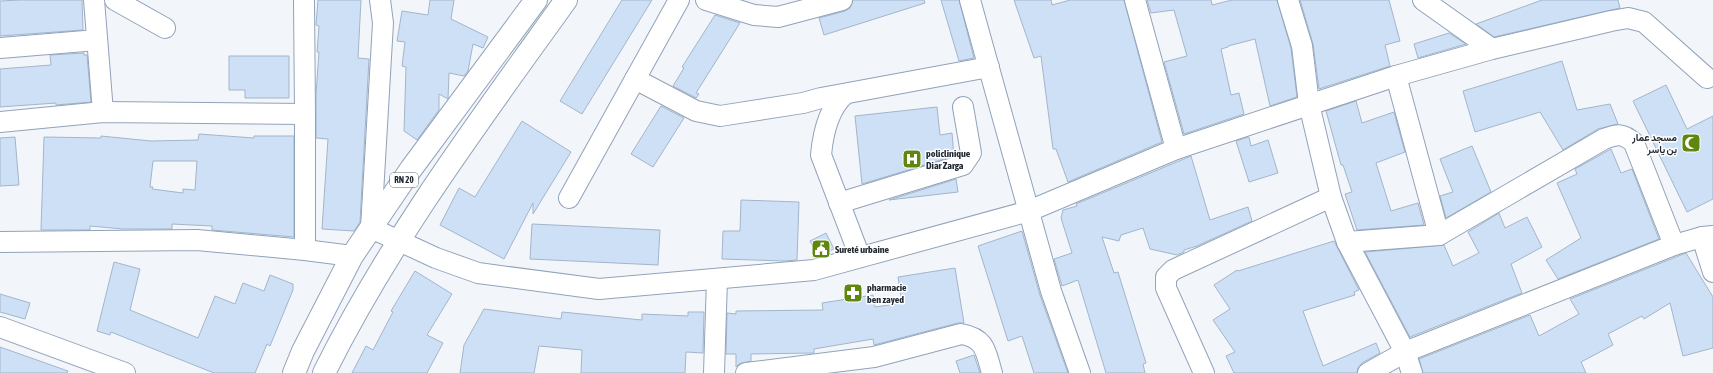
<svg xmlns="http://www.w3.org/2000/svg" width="1713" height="373" font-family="'Asap Condensed',Vazirmatn,sans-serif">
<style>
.building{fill:#cde0f6;stroke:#a3b5cb;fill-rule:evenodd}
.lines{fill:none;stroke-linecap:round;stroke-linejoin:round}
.minor-casing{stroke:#91a3b9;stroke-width:22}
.major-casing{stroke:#91a3b9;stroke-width:24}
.minor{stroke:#fff;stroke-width:20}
.major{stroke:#fff;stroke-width:22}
.labels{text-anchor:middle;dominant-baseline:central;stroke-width:3;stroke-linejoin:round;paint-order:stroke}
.shield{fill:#fff;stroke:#64686f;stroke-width:1}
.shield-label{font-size:9px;font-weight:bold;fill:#212831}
.poi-label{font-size:10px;font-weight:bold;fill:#212831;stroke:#fff;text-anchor:start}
</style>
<rect width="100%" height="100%" fill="#f2f6fb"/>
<g class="building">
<polygon points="20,0 82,0 83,30 0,36 0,1"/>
<polygon points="318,0 361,0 358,58 369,59 360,222 354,231 322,229 328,139 316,138 316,94 319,52 317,52 319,26 316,25"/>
<polygon points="430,0 454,0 451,19 488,37 483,48 473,44 468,71 464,76 449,73 448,99 439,94 439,110 417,140 404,131 406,67 402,66 405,42 397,41 402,11 428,15"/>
<polygon points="622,0 652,0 582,114 560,101"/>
<polygon points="853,0 924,0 925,3 824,35 819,18 845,11 850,8"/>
<polygon points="941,0 959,0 974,58 959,61"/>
<polygon points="1014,0 1051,0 1052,5 1070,0 1124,0 1162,142 1068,182 1056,149 1053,149 1041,56 1034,58"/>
<polygon points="1147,0 1211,0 1212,5 1232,0 1277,0 1291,48 1297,97 1270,106 1255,39 1228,46 1228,47 1221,49 1231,95 1239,93 1244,114 1184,134 1164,62 1187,56 1174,10 1151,13"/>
<polygon points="1300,0 1389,0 1400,41 1385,45 1390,66 1319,89 1313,44"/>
<polygon points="1542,0 1618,0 1620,8 1494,37 1476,24"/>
<polygon points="715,15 740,23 696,93 699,94 696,98 673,86 684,68 682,67"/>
<polygon points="1449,33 1466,44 1418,58 1414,44"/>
<polygon points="84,53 84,55 87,55 91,102 56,105 56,103 0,107 0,69 51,65 50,55"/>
<polygon points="229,56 289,56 289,98 245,98 245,90 229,90"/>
<polygon points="1562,61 1577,110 1610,104 1618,124 1598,129 1563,150 1540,112 1475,132 1463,91"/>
<polygon points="1666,85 1687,129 1713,116 1713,199 1687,212 1633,101"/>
<polygon points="1356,101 1362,123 1394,112 1405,152 1376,163 1391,211 1418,203 1424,225 1357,230 1345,194 1352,192 1343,165 1341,165 1326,111"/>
<polygon points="661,106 684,118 653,167 631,154"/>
<polygon points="937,107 940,135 952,133 954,156 862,184 855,116"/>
<polygon points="522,121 571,152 533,214 533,203 504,259 440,225 459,188 475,197"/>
<path d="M 199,134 L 254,138 L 254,136 L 294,136 L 294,237 L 212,230 L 212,226 L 172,224 L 172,229 L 123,229 L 90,226 L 90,230 L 41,230 L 44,137 L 101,138 L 101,136 L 151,141 L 198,140 ZM 153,161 L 197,161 L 195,190 L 183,189 L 183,193 L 152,189 L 153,187 L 150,187 Z"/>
<polygon points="15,137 19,185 0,186 0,138"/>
<polygon points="1249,137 1251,146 1268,140 1278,173 1249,182 1236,141"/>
<polygon points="1472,146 1491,192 1446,218 1440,196 1453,192 1440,159"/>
<polygon points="1611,149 1621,173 1632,169 1659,239 1558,279 1546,260 1581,238 1557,183 1577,174 1575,169"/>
<polygon points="1191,156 1210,220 1248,207 1252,221 1197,246 1184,250 1184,252 1177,255 1150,249 1143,228 1121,235 1119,241 1102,237 1114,273 1118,272 1146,363 1143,364 1145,373 1106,373 1078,280 1062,286 1054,259 1072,253 1061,218 1063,210 1077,206 1076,204"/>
<polygon points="956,179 958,192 889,200"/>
<polygon points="741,200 799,202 797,260 784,261 722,259 723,231 740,231"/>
<polygon points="1499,213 1505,228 1527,217 1542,247 1511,264 1522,293 1410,337 1365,252 1444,245 1453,266 1479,253 1468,232"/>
<polygon points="532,224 660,230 658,265 530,259"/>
<polygon points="1022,231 1040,295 1068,373 1034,373 1022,336 1008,341 1001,319 978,246"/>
<polygon points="826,233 834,249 818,257 810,241"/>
<polygon points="1334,241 1359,290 1354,292 1355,295 1303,311 1323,366 1376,343 1380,353 1362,363 1358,368 1357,373 1234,373 1226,356 1235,352 1213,320 1230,309 1214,285 1237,270 1238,271"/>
<polygon points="1686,253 1713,297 1713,348 1683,356 1670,303 1644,319 1642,316 1608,334 1613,345 1581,362 1586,373 1423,373 1419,359 1530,315 1539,336 1579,314 1570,299"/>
<polygon points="114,262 140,269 130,310 198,338 215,296 235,304 243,283 264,291 270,275 293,284 293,290 270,346 267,344 255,373 214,373 111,332 110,335 97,331"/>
<polygon points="955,268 964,323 958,323 874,345 873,339 814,349 814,353 751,354 751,361 739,364 736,367 736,354 726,354 727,313 736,314 736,311 823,310 822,303 873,295 875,307 902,303 898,277"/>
<polygon points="415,271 452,294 427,335 443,343 427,373 352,373 366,346 373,350 393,312 391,311"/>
<polygon points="0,294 30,303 25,319 0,312"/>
<polygon points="484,309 561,319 562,312 642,320 642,314 688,316 688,312 704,312 703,353 686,352 685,373 581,373 582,350 539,346 534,373 460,373 464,345"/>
<polygon points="0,347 68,371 67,373 0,373"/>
<polygon points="974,355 980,373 960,373 956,361"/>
</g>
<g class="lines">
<g class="minor-casing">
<g id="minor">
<polyline points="94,0 103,112"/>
<polyline points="115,0 165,28"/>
<polyline points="304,0 305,114 305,250"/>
<polyline points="380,0 383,23 371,228 436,258 478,273 599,289 814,270 1029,211 1176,149 1396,76 1492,49 1611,21 1628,18 1644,22 1707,78"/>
<polyline points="706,0 754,15 778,17 842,0"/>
<polyline points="970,0 1051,291 1080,373"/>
<polyline points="1135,0 1176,149"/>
<polyline points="1288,0 1302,46 1309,104 1331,197 1347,242 1405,352 1412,373"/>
<polyline points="1423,0 1492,49"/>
<polyline points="0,48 97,40"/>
<polyline points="1396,76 1439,235"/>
<polyline points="635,79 696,111 720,116 803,103 821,98 989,67"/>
<path d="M 845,94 C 828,109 823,133 821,155 L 860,257"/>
<polyline points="0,122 103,112 305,114"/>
<polyline points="569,198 679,0"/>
<polyline points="839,203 963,165 971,153 963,107"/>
<polyline points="1702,237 1713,272"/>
<polyline points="0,242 197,240 305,250 352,256"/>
<path d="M 1347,242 L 1439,235 L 1604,139 C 1618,134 1623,133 1634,143 L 1674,245"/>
<polyline points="0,327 125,373"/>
<polyline points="714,373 717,279"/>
<path d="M 746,373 L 874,357 L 961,334 C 986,338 986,353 992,373"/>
<polyline points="1204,373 1166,288 1166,277 1173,270 1331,197"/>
<polyline points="1368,373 1405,352 1674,245 1702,237 1713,236"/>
</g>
</g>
<g class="major-casing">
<g id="major">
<polyline points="294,373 303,351 352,256 411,169 536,0"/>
<path d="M 324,373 C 390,240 480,120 566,0"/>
</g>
</g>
<use href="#minor" class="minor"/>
<use href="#major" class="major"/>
</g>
<defs>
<g id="mosque-square" transform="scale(1)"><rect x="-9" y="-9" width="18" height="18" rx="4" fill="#60870d" stroke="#fff"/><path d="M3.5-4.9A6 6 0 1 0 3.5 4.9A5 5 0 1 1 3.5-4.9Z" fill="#fff"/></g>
<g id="hospital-square" transform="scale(1)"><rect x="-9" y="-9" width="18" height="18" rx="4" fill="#60870d" stroke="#fff"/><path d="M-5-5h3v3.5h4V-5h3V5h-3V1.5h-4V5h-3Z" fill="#fff"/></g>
<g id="civic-square" transform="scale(1)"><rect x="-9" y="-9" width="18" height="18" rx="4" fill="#60870d" stroke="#fff"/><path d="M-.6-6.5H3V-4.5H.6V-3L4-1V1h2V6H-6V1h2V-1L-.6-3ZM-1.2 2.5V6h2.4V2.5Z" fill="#fff"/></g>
<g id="pharmacy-square" transform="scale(1)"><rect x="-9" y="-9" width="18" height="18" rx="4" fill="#60870d" stroke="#fff"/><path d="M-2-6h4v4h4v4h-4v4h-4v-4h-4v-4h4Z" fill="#fff"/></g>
</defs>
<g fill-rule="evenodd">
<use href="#mosque-square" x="1691" y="143"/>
<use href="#hospital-square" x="912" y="159"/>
<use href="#civic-square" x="821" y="249"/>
<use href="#pharmacy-square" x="853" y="293"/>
</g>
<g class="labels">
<rect class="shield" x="390" y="173" width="28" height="14" rx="3"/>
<g class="shield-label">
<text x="404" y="180">RN 20</text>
</g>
<g class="poi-label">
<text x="1677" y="137" text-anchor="end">مسجد عمار<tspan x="1677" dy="12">بن ياسر</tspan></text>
<text x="926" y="153">policlinique<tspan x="926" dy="12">Diar Zarga</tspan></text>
<text x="835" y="249">Sureté urbaine</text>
<text x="867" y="287">pharmacie<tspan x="867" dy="12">ben zayed</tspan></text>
</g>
</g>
</svg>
